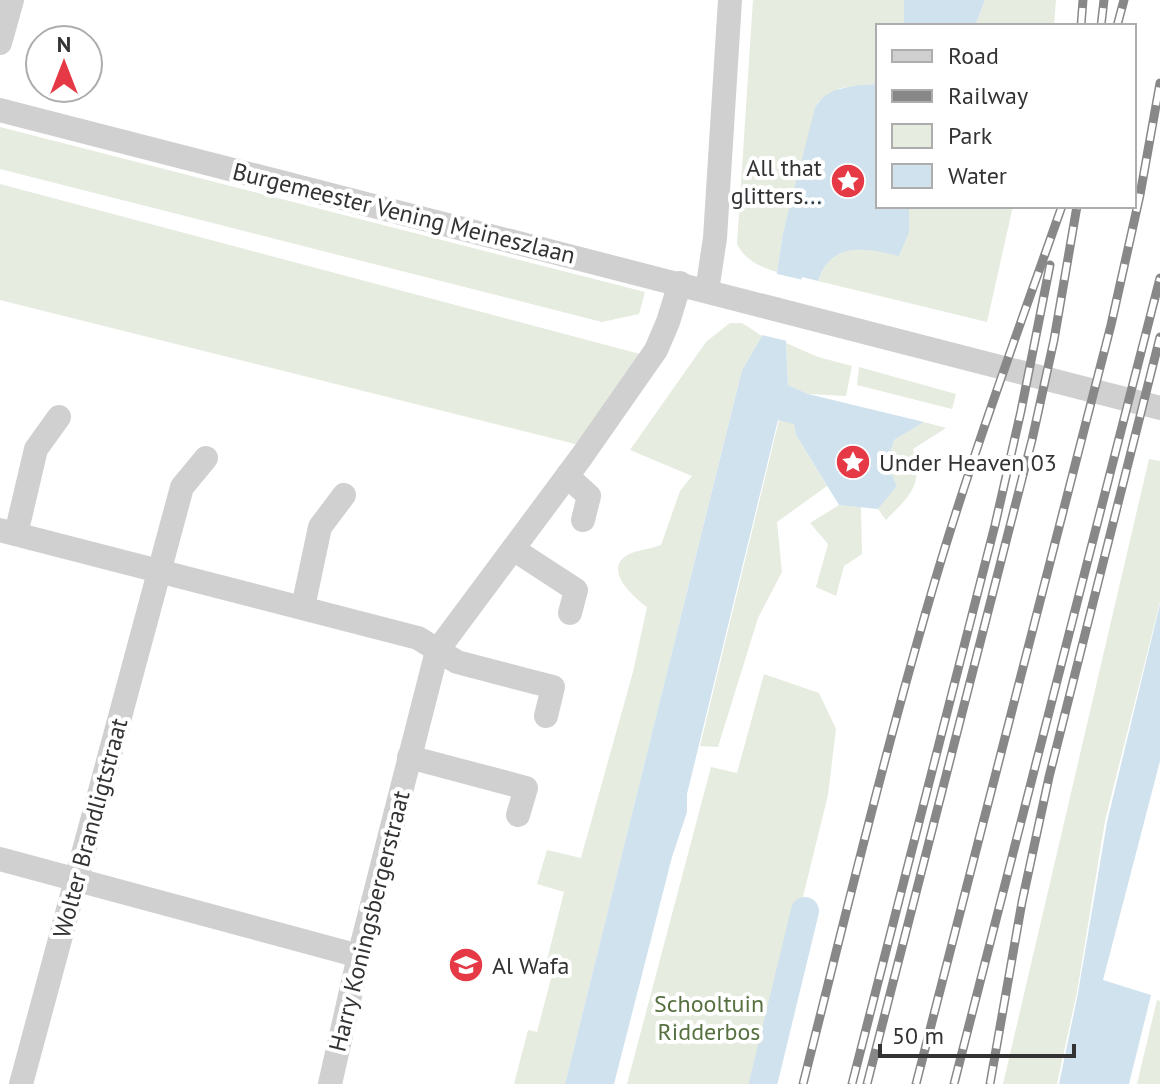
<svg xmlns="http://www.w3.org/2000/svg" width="1160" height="1084" font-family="'PT Sans',sans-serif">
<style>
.green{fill:#e6ecdf}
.water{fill:#cfe2ee}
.pier{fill:#fff}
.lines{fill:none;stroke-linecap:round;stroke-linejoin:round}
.canal{stroke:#cfe2ee;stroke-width:28}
.street{stroke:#d0d0d0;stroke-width:24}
.rail-casing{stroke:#888;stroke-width:9}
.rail{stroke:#fff;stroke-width:6;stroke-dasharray:18;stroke-linecap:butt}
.labels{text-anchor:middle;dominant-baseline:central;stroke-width:8;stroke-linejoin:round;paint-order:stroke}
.poi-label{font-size:24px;fill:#333;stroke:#fff;text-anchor:start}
.street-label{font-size:24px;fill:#333;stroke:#fff}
.park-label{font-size:24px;fill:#56703f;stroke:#fff}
</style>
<rect width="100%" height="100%" fill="#fff"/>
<g class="green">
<path d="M 753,0 L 904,0 L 904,26 L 878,26 L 878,84 L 840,88 L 818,102 L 783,233 L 777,272 C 760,267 746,261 737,244 Z"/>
<polygon points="985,0 1056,0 1054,26 975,26"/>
<polygon points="0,127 645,292 639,314 602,322 0,169"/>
<polygon points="0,184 640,354 579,445 0,300"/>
<path d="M 909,206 L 1013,206 L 987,322 L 818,281 C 831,241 866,248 900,255 Z"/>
<path d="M 730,323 L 742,323 L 762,336 L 742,370 L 565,1084 L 514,1084 L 528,1030 L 537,1032 L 554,967 L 546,964 L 564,892 L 537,884 L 547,850 L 581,858 L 633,672 L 647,607 C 634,597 601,569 629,554 C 637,550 652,549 661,545 L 680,491 L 692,476 L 630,450 L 706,342 Z"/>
<polygon points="786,343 818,357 852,366 846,396 808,394 788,385"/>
<polygon points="859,367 956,394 952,409 857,385"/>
<polygon points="779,420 794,423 796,435 827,486 777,522 782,572 758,618 718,747 700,746"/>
<path d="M 924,422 L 946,428 L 913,449 C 923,486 911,494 886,520 L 878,509 L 897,486 L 887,465 L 894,440 Z"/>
<polygon points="1149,459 1160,461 1160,602 1105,821 1077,992 1057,1084 1003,1084"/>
<polygon points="839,505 861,507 862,554 844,566 836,596 816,587 828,544 810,523"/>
<polygon points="764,674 819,693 836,729 828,795 757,1084 627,1084 711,767 737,773"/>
<polygon points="1157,1000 1160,1001 1160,1084 1137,1084"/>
</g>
<g class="water">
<polygon points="904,0 985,0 975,26 904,26"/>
<path d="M 878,84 L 878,206 L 909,206 L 909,232 L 899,256 C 866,248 831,241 818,281 L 802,277 L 786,343 L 788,385 L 808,394 L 924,422 L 894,440 L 887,465 L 897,486 L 878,509 L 839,505 L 796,435 L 794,424 L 778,420 L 687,794 L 687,812 L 672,857 L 614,1084 L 565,1084 L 742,370 L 762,336 L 777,272 L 783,233 L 815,108 C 827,85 856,86 878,84 Z"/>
<polygon points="1160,604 1160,761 1103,980 1151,995 1129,1084 1059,1084 1078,993 1107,822"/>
</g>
<polygon class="pier" points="773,273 816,283 805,282 791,342 758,334"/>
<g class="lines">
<polyline class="canal" points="763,1084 805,911"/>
<g class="street">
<polyline points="0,43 12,0"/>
<polyline points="0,110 1160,408"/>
<polyline points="707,291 715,238 730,0"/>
<polyline points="567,476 589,496 583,520"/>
<polyline points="0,530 418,638 457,662 553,687 546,716"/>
<polyline points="16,534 36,449 59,417"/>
<polyline points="513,549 576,590 570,613"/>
<polyline points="303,607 320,527 344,495"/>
<polyline points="409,757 526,788 518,815"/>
<polyline points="0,859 359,956"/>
<polyline points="21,1084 182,487 206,458"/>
<polyline points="330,1084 359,956 437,651 582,456 656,350 668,322 680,283"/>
</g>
<g class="rail-casing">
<g id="rail">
<polyline points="1081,26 1083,0"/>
<polyline points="1101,26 1104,0"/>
<polyline points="1117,26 1124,0"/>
<path d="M 803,1084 C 846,914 887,742 937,574 C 974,450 1019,328 1062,206"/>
<polyline points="852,1084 995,525 1021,411 1050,265"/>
<polyline points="867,1084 1032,440 1054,340 1077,206"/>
<polyline points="916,1084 1111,325 1140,195 1160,83"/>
<polyline points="954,1084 1160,278"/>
<polyline points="990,1084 1022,902 1049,777 1160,337"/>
</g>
</g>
<use href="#rail" class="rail"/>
</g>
<defs>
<g id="sight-disc" transform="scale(1.8)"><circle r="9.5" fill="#e63946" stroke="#fff"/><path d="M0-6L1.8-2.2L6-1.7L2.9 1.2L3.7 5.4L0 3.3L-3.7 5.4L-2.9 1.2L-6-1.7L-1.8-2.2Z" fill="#fff"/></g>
<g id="school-disc" transform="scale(1.8)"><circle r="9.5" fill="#e63946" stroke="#fff"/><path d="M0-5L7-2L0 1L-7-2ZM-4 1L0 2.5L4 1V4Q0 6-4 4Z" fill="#fff"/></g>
</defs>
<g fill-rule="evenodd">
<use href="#sight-disc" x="848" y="181"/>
<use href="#sight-disc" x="853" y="462"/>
<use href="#school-disc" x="466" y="965"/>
</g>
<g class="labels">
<g class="poi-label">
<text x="822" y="167" text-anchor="end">All that<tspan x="822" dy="28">glitters...</tspan></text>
<text x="879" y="462">Under Heaven 03</text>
<text x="492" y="965">Al Wafa</text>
</g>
<g class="street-label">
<text transform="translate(404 213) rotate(14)">Burgemeester Vening Meineszlaan</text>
<text transform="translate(90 828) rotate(-75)">Wolter Brandligtstraat</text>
<text transform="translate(369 921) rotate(-76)">Harry Koningsbergerstraat</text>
</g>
<g class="park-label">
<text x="709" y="1003">Schooltuin<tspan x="709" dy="28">Ridderbos</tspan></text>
</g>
</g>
<rect x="876" y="24" width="260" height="184" fill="#ffffff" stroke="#adadad" stroke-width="2"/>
<rect x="892" y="50" width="40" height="12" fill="#d0d0d0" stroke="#adadad" stroke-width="2"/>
<text x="948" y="64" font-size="24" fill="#333333">Road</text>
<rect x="892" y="90" width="40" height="12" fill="#888888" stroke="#adadad" stroke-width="2"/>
<text x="948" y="104" font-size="24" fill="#333333">Railway</text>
<rect x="892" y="124" width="40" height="24" fill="#e6ecdf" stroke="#adadad" stroke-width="2"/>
<text x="948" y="144" font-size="24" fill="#333333">Park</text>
<rect x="892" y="164" width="40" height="24" fill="#cfe2ee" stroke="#adadad" stroke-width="2"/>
<text x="948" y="184" font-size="24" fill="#333333">Water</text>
<g transform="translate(64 64)"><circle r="38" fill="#ffffff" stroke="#adadad" stroke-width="2"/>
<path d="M0-6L14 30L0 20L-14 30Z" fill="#e63946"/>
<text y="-12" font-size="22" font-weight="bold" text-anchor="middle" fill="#333333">N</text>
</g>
<path d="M880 1044v12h194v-12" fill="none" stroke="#333333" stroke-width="4"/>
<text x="892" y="1044" font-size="24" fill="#333333" stroke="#ffffff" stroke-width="6" paint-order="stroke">50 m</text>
</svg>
